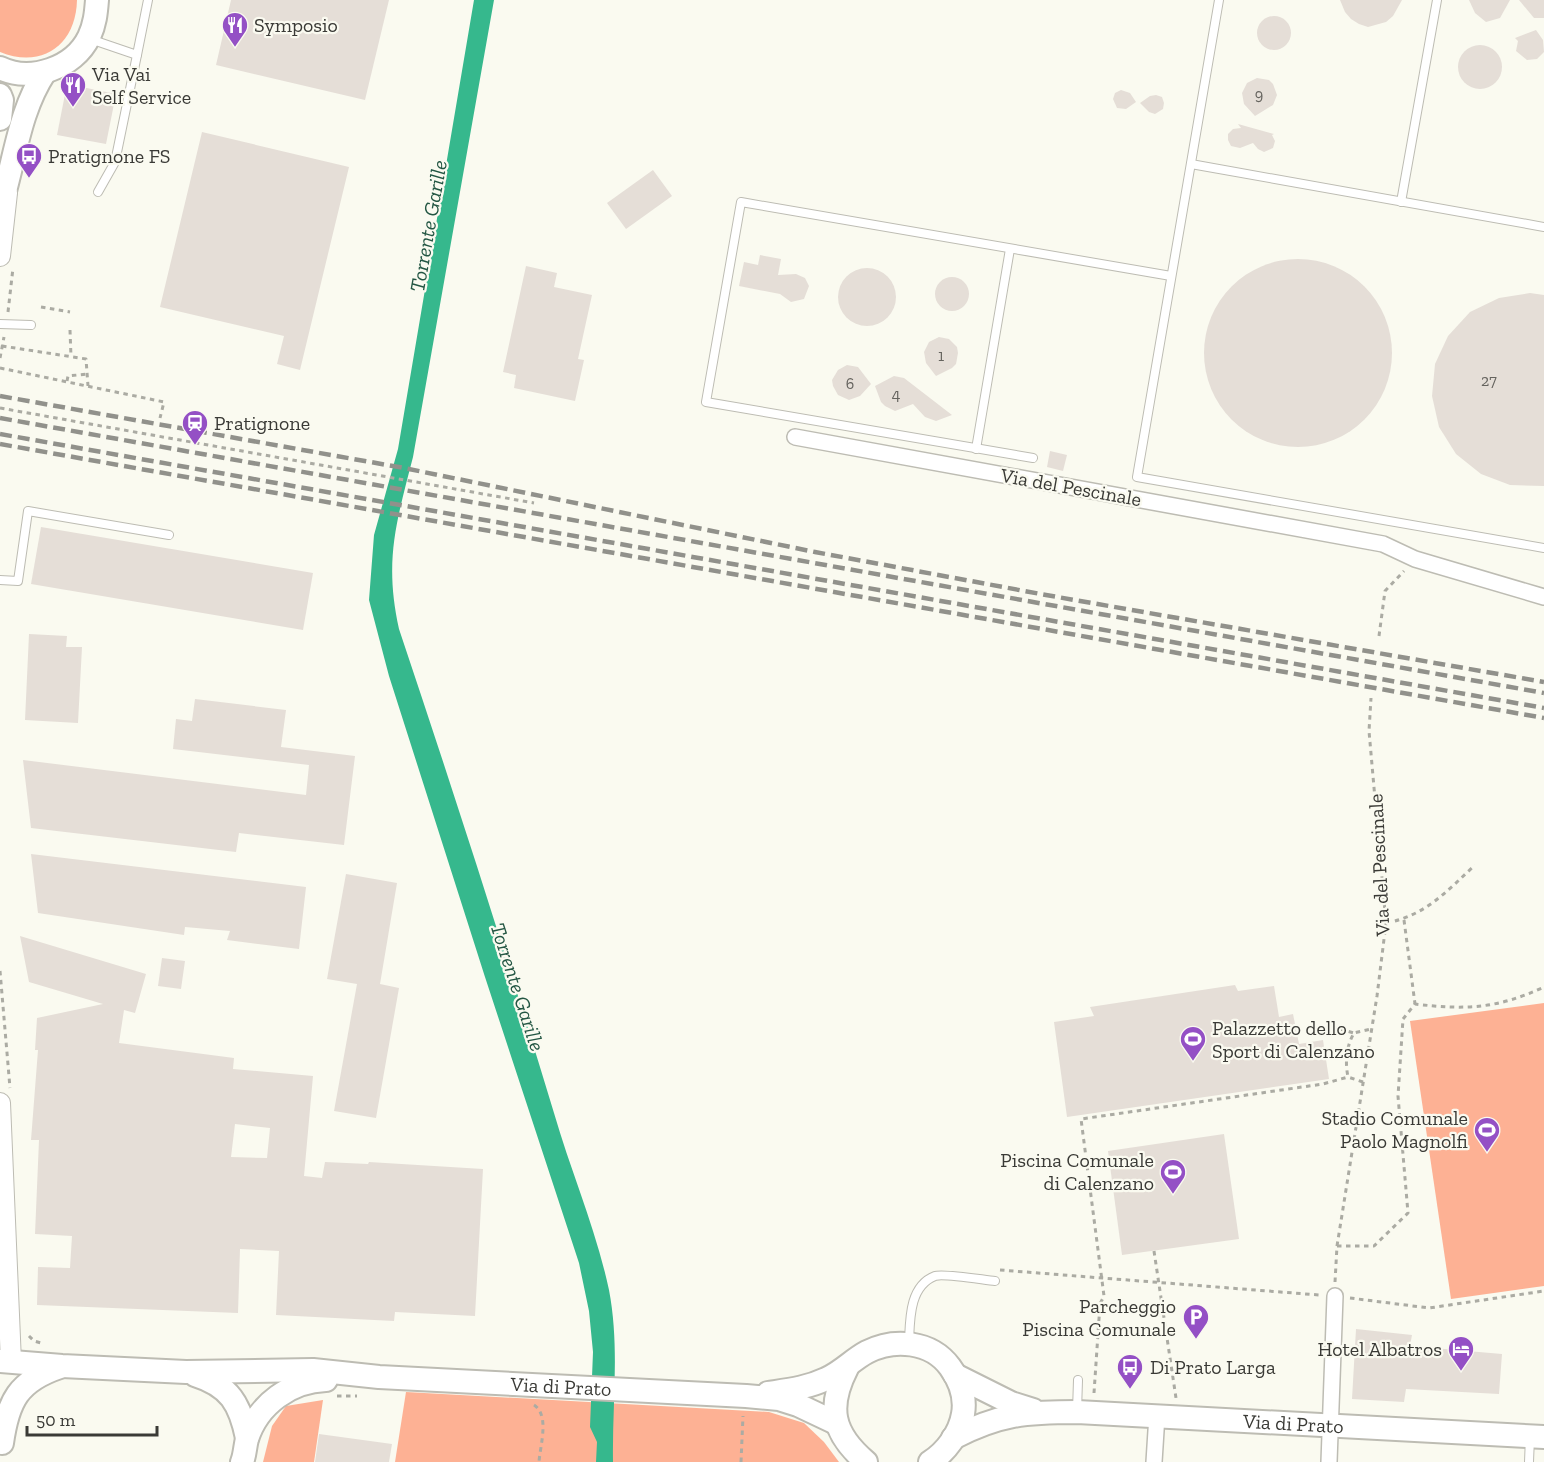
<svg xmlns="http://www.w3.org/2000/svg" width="1544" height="1462" font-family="'Zilla Slab',serif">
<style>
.green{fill:#fdb194}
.water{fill:#36b88d}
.building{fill:#e5ded7;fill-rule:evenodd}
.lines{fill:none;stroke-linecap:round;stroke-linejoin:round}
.service-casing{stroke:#bdbcb3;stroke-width:10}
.minor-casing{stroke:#bdbcb3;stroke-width:18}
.tertiary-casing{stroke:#bdbcb3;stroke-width:22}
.secondary-casing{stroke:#bdbcb3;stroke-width:26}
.path{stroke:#ababa3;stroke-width:3;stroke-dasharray:4.5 4.5;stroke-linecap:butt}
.service{stroke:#fff;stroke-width:8}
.minor{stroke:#fff;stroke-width:15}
.tertiary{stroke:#fff;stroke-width:20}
.secondary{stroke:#fff;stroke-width:22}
.rail{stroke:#91918b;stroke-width:4.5;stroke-dasharray:12 6;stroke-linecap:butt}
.labels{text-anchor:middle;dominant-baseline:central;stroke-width:4.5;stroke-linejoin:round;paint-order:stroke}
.number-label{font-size:16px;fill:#65635e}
.poi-label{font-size:20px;fill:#3a3a36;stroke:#fafaf0;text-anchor:start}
.street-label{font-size:20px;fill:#3a3a36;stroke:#fafaf0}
.water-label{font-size:21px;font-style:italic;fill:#235643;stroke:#fafaf0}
</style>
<rect width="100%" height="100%" fill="#fafaf0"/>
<g class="green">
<path d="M 0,0 L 77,0 C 76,45 42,69 0,52 Z"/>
<polygon points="1544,1003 1544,1286 1451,1299 1410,1021"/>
<polygon points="406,1392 769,1412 804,1423 824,1442 839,1462 395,1462"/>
<polygon points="323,1400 314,1462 263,1462 272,1426 286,1406"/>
</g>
<path class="water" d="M 474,0 L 494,0 L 413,457 C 396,523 384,561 399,629 C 453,790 505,951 554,1113 C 571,1172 596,1229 609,1290 C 620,1347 612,1405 613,1462 L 596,1462 L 597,1442 L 590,1427 L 593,1352 L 589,1311 L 579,1263 L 485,977 L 389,676 L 369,600 L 374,535 L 398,449 Z"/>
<g class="building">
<polygon points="231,0 389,0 365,100 216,65"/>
<polygon points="1340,0 1402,0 1393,16 1386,22 1368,27 1359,24 1351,19 1345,12"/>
<polygon points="1469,0 1510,0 1500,18 1486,22 1475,13"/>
<polygon points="1519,0 1544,0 1544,18 1534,18"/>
<circle cx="1274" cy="33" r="17"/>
<polygon points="1536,30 1543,40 1544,52 1537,59 1527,60 1516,51 1518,41 1515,38"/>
<circle cx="1480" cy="67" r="22"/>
<polygon points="1257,78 1269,80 1273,84 1277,95 1273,105 1255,116 1244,104 1242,93 1247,83"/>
<polygon points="67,84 116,94 106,144 57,135"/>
<polygon points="1121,90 1130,93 1136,102 1126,109 1117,108 1113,99 1115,93"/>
<polygon points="1156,95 1162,97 1164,103 1163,109 1155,114 1149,112 1140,103 1150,96"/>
<polygon points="1238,124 1274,134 1272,135 1275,141 1273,148 1264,152 1258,149 1253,143 1240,148 1231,146 1228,140 1228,134 1233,129 1241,128"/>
<polygon points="202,132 349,167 300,370 277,364 284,336 160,307"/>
<polygon points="653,170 672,196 626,229 607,203"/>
<polygon points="760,255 781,259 778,275 796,274 805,278 809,286 804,299 791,302 780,294 739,286 744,262 758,265"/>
<circle cx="1298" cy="353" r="94"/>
<polygon points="526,266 557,273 554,287 592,295 578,359 584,360 575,401 514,388 516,375 503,372"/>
<circle cx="867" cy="297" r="29"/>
<circle cx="952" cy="294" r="17"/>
<polygon points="1530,293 1544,295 1544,486 1510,485 1481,474 1456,454 1439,427 1432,396 1435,364 1448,336 1470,312 1499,298"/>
<polygon points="939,337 949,339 957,347 958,353 956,364 952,368 936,376 926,363 924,352 929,342"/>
<polygon points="847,365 858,367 871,384 860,396 849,400 838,395 833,386 832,380 838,370"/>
<polygon points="894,376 904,378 952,415 936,421 925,417 913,404 895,411 885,406 881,402 875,386"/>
<polygon points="1050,451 1067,455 1063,471 1047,467"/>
<polygon points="41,527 313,573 303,630 31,584"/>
<polygon points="29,634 67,636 66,647 82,647 78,723 25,720"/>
<polygon points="195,699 286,710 281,747 355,756 344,845 239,833 236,852 31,828 23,760 306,795 309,765 173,749 176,719 192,721"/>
<polygon points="31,854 306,887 299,949 227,940 230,931 185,927 184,935 38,913"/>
<polygon points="346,874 397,883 380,984 399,988 376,1118 334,1111 357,984 327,979"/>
<path d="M 20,936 L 146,974 L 135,1013 L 124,1010 L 119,1043 L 234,1058 L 233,1069 L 313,1076 L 304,1176 L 322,1178 L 325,1162 L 368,1164 L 369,1162 L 483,1169 L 475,1316 L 395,1312 L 394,1321 L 276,1315 L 279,1251 L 240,1249 L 238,1313 L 37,1305 L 38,1267 L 70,1268 L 72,1236 L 35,1234 L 39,1140 L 31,1140 L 38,1050 L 35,1050 L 37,1018 L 103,1004 L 29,982 ZM 235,1124 L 270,1128 L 267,1158 L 231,1157 Z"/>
<polygon points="162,958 185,961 181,989 158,986"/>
<polygon points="1235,985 1238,991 1274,986 1279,1017 1293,1014 1299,1044 1323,1040 1329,1079 1067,1117 1054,1022 1094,1016 1090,1007"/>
<polygon points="1224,1134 1239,1239 1122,1255 1108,1151"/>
<polygon points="1356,1329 1412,1335 1410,1346 1502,1354 1499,1394 1406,1389 1404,1402 1352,1399"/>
<polygon points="319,1434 392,1444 389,1462 315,1462"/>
</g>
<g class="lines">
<g class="service-casing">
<g id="service">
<polyline points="1219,0 1137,477 1544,548"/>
<polyline points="90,39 137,55 148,0"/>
<polyline points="1191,164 1544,227"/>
<polyline points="98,192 115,162 137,55"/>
<polyline points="1401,202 1437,0"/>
<polyline points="0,324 31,325"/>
<polyline points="976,449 1010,249"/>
<polyline points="1033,458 706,402 741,202 1171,276"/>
<polyline points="0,580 18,581 28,511 169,535"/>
<path d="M 909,1342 C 910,1320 909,1286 935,1276 C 943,1273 984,1280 995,1281"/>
<polyline points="1077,1411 1078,1380"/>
<polyline points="1529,1462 1530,1437"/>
</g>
</g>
<g class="minor-casing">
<g id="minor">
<polyline points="795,437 1383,544 1415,559 1544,597"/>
<polyline points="1154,1462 1157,1415"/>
<polyline points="1329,1462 1335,1296"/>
</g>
</g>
<g class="tertiary-casing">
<g id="tertiary">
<polyline points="0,256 7,193"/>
<polyline points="0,1103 11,1362"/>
</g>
</g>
<g class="secondary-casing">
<g id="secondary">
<path d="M 0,68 C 31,83 74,68 89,37 C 95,24 96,13 97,0"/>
<polyline points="0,95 2,100 0,119"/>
<path d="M 0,208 C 15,162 18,113 45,72"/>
<path id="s1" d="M 0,1361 L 62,1366 L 186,1372 L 313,1370 L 379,1377 L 746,1396 L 779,1399 L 798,1405 L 836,1423"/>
<path d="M 847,1368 C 827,1407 832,1433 866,1462"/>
<path d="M 195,1375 C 230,1386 240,1404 247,1438"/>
<polyline points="955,1375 1011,1403 1033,1410"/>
<path d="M 768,1393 C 788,1390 807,1388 826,1379 C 842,1372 852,1360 867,1352 C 894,1338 931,1341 950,1367 C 960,1381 966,1397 963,1414 C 960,1433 946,1452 930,1462"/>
<path id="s2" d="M 953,1438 C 999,1414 1026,1412 1077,1412 L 1544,1437"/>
<path d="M 2,1443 C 8,1401 18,1381 60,1367"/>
<path d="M 242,1462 C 245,1455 245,1446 247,1439 C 258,1404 291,1381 326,1380"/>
</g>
</g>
<g class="path">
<polyline points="41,307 70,312"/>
<polyline points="8,312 13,268"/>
<polyline points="70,330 71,357"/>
<polyline points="2,346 86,359 88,386"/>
<polyline points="0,358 4,337"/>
<polyline points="0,368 164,402 160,418"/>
<polyline points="67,381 68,376 87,374"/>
<polyline points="0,408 534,503"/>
<polyline points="1379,636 1385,591 1404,571"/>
<polyline points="1404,920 1415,1004"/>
<path d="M 1386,923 C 1425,916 1447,891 1475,865"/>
<polyline points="0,971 10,1088"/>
<polyline points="1340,1029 1354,1033"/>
<path d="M 1363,1082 L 1348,1077 C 1345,1062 1346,1047 1354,1033 L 1371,1029"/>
<path d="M 1337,1246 L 1374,1246 L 1408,1213 L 1398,1096 L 1403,1019 L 1415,1004 C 1465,1010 1497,1009 1544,987"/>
<polyline points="1154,1251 1176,1398"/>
<polyline points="1000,1270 1319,1295"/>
<polyline points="1335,1282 1337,1246 1377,996 1386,923 1369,731 1371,698"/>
<polyline points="1350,1298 1429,1308 1544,1291"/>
<polyline points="29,1336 34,1341 41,1343"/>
<polyline points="1094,1393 1100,1304 1104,1296 1081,1119 1323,1084 1348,1077"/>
<polyline points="337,1396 357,1396"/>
<path d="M 534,1405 C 550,1415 540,1446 539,1462"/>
<polyline points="741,1462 743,1416"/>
</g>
<use href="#service" class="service"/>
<use href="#minor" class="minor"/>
<use href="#tertiary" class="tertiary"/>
<use href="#secondary" class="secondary"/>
<g class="rail">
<polyline points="0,396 404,468 815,552 1046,595 1544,682"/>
<polyline points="0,418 1544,693"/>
<polyline points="0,434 1544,708"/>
<polyline points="0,444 1544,718"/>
</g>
</g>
<defs>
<g id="restaurant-pin" transform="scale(1.35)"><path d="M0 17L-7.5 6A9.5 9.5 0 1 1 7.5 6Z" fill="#9450c5" stroke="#fafaf0"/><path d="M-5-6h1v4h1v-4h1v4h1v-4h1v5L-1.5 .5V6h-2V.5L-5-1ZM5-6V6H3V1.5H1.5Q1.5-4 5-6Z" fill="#fff"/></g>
<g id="bus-pin" transform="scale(1.35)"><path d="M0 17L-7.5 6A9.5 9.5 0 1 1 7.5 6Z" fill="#9450c5" stroke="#fafaf0"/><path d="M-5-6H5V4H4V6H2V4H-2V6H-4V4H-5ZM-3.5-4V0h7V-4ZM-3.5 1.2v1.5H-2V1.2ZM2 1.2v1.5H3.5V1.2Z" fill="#fff"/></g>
<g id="station-pin" transform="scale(1.35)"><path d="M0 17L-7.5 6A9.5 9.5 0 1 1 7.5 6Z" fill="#9450c5" stroke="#fafaf0"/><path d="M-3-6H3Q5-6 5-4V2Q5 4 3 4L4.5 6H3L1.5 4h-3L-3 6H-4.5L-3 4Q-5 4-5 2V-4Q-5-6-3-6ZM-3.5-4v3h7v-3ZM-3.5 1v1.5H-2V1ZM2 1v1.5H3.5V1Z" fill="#fff"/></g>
<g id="stadium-pin" transform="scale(1.35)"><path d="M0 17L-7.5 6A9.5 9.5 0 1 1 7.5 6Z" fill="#9450c5" stroke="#fafaf0"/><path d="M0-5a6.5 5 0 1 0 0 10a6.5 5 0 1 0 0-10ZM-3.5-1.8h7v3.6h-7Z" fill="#fff"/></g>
<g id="parking-pin" transform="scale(1.35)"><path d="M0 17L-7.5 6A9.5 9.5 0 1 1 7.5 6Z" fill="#9450c5" stroke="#fafaf0"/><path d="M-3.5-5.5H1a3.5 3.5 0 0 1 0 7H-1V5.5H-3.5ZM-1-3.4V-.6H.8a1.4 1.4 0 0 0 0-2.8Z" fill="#fff"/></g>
<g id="hotel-pin" transform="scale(1.35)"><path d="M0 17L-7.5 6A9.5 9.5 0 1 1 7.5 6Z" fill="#9450c5" stroke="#fafaf0"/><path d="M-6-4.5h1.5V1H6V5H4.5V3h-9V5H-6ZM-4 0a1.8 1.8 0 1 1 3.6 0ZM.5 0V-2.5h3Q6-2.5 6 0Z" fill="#fff"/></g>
</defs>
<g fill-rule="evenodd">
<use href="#restaurant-pin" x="235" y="25"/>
<use href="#restaurant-pin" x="73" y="85"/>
<use href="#bus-pin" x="29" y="156"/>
<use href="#station-pin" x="195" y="423"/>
<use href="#stadium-pin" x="1193" y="1039"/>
<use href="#stadium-pin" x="1487" y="1130"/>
<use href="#stadium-pin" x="1173" y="1172"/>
<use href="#parking-pin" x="1196" y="1317"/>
<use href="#hotel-pin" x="1461" y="1349"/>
<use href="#bus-pin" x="1130" y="1367"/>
</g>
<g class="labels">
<g class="number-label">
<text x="1259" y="94">9</text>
<text x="941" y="355">1</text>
<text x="1489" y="380">27</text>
<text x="850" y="383">6</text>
<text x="896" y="394">4</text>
</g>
<g class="poi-label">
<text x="254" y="25">Symposio</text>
<text x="92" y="74">Via Vai<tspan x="92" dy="23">Self Service</tspan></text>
<text x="48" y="156">Pratignone FS</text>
<text x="214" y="423">Pratignone</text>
<text x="1212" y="1028">Palazzetto dello<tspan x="1212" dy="23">Sport di Calenzano</tspan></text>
<text x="1468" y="1118" text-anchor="end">Stadio Comunale<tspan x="1468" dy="23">Paolo Magnolfi</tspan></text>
<text x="1154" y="1160" text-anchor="end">Piscina Comunale<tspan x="1154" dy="23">di Calenzano</tspan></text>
<text x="1176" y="1306" text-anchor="end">Parcheggio<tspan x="1176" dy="23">Piscina Comunale</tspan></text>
<text x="1442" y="1349" text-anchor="end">Hotel Albatros</text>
<text x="1150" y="1367">Di Prato Larga</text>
</g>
<g class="street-label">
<text transform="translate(1071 487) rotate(10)">Via del Pescinale</text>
<text transform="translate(1379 865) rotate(-93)">Via del Pescinale</text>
<text stroke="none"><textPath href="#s1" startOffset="562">Via di Prato</textPath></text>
<text stroke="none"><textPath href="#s2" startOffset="345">Via di Prato</textPath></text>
</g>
<g class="water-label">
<text transform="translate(428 226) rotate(-80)">Torrente Garille</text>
<text transform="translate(518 987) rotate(72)">Torrente Garille</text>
</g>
</g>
<path d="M27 1426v9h130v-9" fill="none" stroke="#3a3a36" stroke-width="3"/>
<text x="36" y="1426" font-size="18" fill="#3a3a36" stroke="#fafaf0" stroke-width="4.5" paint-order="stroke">50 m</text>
</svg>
